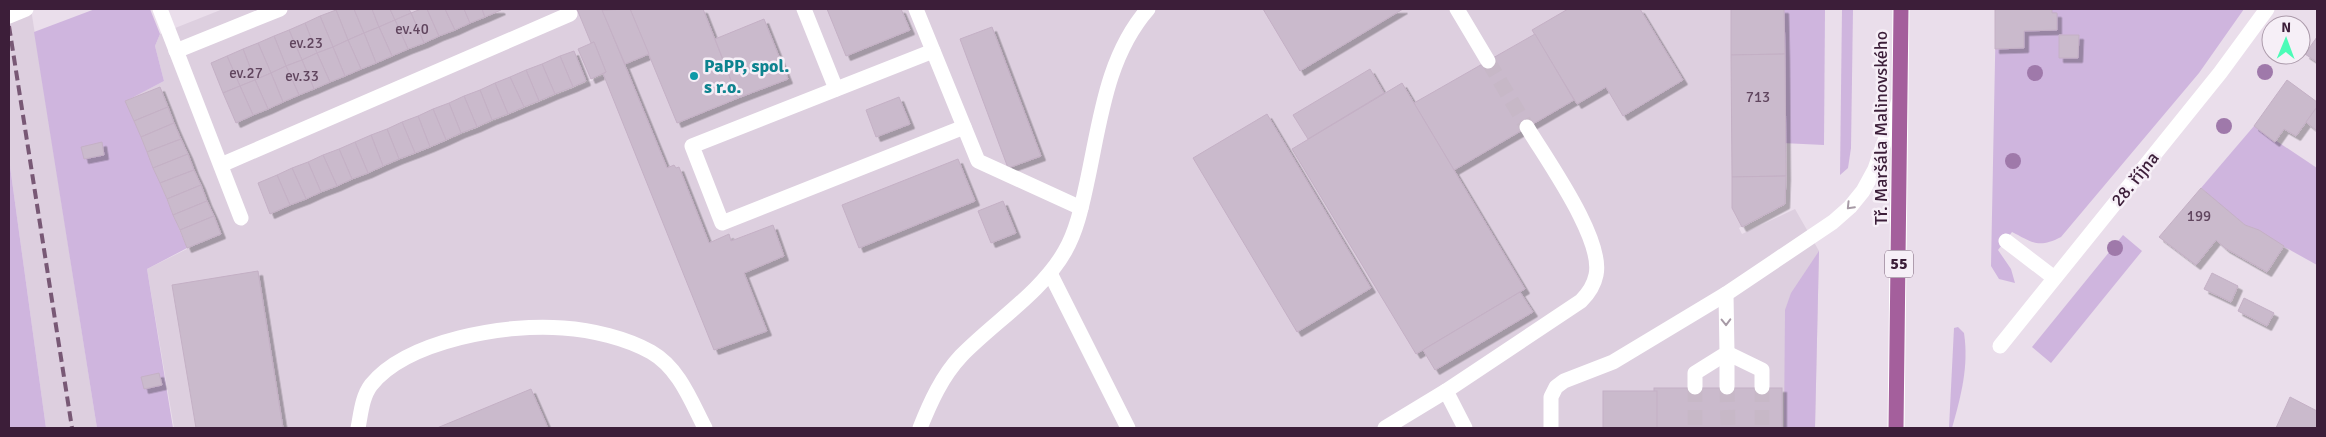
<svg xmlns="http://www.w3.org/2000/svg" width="2326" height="437" font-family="Signika,sans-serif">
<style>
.built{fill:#ddcfdf;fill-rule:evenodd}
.green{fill:#cfb5de}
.building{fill:#cabacc;stroke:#c4b0c5;filter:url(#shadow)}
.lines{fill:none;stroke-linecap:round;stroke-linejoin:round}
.minor-tunnel{stroke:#c7b8c7;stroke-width:15;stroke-dasharray:15 8;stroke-linecap:butt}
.major-casing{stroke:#fff;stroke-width:17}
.minor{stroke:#fff;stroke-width:15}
.major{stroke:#a45f9c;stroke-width:15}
.rail{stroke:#785875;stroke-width:4;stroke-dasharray:10 5;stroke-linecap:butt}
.tree{fill:#9f79aa}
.oneway{stroke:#a79aa6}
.culture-dot{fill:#0f9aa8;stroke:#f6eff7;stroke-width:2}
.labels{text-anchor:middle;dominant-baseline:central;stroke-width:5;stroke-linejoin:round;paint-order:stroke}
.number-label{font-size:15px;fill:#60455e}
.shield{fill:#f6eff7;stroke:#745d72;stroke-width:1}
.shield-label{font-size:16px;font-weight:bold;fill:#3c1e39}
.culture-label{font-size:18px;font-weight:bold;fill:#0d838f;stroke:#f6eff7;text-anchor:start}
.street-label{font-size:18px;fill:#3c1e39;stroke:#f6eff7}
</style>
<defs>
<filter id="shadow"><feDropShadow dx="4.5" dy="4.5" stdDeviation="0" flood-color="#0004"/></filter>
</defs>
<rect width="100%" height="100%" fill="#eadeeb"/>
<g class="built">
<polygon points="9,9 31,9 97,428 46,428 9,159"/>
<path d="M 223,9 L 1781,9 L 1782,205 L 1739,228 L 1742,234 L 1795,209 L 1819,251 L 1815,428 L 174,428 L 147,269 L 187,249 L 125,101 L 164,81 L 155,46 L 160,34 ZM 603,74 L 603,76 L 308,198 Z"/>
</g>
<g class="green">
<polygon points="95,9 150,9 160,34 155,46 164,81 126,101 187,248 147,269 173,428 97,428 34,32"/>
<polygon points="1781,9 1825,9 1824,145 1782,143"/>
<polygon points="1842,9 1853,9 1851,148 1848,168 1840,175"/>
<path d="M 1996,9 L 2244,9 L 2199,73 L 2061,237 C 2038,249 2032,242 2012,232 L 1998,250 L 2011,269 L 2015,283 L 1999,279 L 1991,266 Z"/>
<polygon points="2254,126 2317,168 2317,265 2245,225 2201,188"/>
<polygon points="9,159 46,428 9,428"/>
<polygon points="2123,235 2142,251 2051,363 2032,347"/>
<polygon points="1819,251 1815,428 1784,428 1785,310 1791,293"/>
<path d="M 1958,327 L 1964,333 C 1969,366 1961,396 1952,428 L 1949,428 L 1954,328 Z"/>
</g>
<g class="building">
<polygon points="339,9 354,9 364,33 348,40 336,10"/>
<polygon points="354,9 372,9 379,27 364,33"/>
<polygon points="372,9 390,9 395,20 379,27"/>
<polygon points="390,9 409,9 411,13 395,20"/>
<polygon points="421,9 427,9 439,36 424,43 411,13"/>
<polygon points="427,9 445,9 455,30 439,36"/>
<polygon points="445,9 464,9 470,23 455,30"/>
<polygon points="464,9 482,9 485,17 470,23"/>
<polygon points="482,9 500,9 501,10 485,17"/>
<polygon points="577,9 602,9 667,168 674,165 676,168 679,167 709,243 729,234 731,241 773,225 784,256 744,273 767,331 714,350 604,76 603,74 606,72 594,42 591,43"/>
<polygon points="630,9 703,9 738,98 677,123"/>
<polygon points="630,9 649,54 625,64 602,10"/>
<polygon points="827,9 901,9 910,30 846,56"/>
<polygon points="1263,9 1403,9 1300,71"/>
<polygon points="1568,9 1640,9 1683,80 1623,116 1606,87 1577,104 1532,30"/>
<polygon points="1731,9 1784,9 1785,54 1731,55"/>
<polygon points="1995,9 2052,9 2052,13 2057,13 2057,30 2024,31 2024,48 1995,49"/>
<polygon points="336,10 348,40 333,47 320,16"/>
<polygon points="411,13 424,43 408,49 395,20"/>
<polygon points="320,16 333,47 317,53 305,23"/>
<polygon points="764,19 788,79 738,98 715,39"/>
<polygon points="395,20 408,49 392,56 379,27"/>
<polygon points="305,23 317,53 302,60 289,30"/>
<polygon points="379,27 392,56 376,63 364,33"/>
<polygon points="992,27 1041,156 1008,168 960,39"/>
<polygon points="289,30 302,60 286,66 274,36"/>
<polygon points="364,33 376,63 361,69 348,40"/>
<polygon points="1535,34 1574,100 1454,170 1414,103"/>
<polygon points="2059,35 2079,35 2078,58 2059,58"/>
<polygon points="274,36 286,66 271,73 258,43"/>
<polygon points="2317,37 2317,62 2305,54"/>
<polygon points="348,40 361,69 345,76 333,47"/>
<polygon points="594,42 606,72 591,79 578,49"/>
<polygon points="258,43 271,73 255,80 243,49"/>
<polygon points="333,47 345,76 330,82 317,53"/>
<polygon points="243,49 255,80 240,86 227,56"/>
<polygon points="574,51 586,81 573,87 560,56"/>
<polygon points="317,53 330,82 314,89 302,60"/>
<polygon points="1785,54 1786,176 1732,177 1731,55"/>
<polygon points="227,56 240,86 223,93 211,63"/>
<polygon points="560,56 573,87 555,94 542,64"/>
<polygon points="302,60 314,89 299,95 286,66"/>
<polygon points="542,64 555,94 539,101 526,70"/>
<polygon points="286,66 299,95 283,102 271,73"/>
<polygon points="1370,69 1384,93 1308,139 1293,115"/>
<polygon points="526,70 539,101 524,107 510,77"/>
<polygon points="271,73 283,102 268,109 255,80"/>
<polygon points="510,77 524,107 508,114 495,83"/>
<polygon points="255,80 268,109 253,115 240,86"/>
<polygon points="2287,80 2317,102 2317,107 2296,136 2284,129 2275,142 2254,126"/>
<polygon points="495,83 508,114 492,120 480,90"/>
<polygon points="1402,83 1525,289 1416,354 1292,149"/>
<polygon points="240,86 253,115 236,123 223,93"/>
<polygon points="160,87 168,107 134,121 125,101"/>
<polygon points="480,90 492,120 477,127 464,96"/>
<polygon points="464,96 477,127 461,133 449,103"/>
<polygon points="899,97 910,124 876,137 866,110"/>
<polygon points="449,103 461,133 446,140 433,109"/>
<polygon points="168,107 174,123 141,137 134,121"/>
<polygon points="2317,107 2317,131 2306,122"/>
<polygon points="433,109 446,140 430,147 418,116"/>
<polygon points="1267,114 1371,288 1297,332 1193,158"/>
<polygon points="418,116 430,147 415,153 402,122"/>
<polygon points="402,122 415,153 399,159 387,129"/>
<polygon points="174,123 181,139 147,152 141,137"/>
<polygon points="387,129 399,159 383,166 371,135"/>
<polygon points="371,135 383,166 368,173 355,142"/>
<polygon points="181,139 188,154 153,168 147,152"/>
<polygon points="102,142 104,155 84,159 81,147"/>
<polygon points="355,142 368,173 352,179 339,149"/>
<polygon points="339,149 352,179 337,186 323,155"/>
<polygon points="188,154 194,170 160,183 153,168"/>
<polygon points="323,155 337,186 321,192 308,162"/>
<polygon points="958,159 975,201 859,248 842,205"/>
<polygon points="308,162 321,192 306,199 292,168"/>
<polygon points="292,168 306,199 290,205 277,175"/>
<polygon points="194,170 201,185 167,199 160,183"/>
<polygon points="277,175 290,205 270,214 258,183"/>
<polygon points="1786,176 1785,204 1742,227 1732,208 1732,177"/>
<polygon points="201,185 207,201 173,215 167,199"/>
<polygon points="2201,188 2245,225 2259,230 2284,246 2267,272 2225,248 2216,240 2196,265 2159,237"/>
<polygon points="207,201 214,216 180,230 173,215"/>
<polygon points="1003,201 1016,233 991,243 978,211"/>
<polygon points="214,216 221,234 187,248 180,230"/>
<polygon points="258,271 283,428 196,428 172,285"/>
<polygon points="2212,273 2238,286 2231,302 2204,289"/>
<polygon points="1520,292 1533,312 1435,370 1423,350"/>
<polygon points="2244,298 2274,313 2267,326 2238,311"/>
<polygon points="159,373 162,385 144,389 141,377"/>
<rect x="1654" y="388" width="128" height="40"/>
<polygon points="531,389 548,428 437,428"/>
<rect x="1603" y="391" width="54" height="37"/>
<polygon points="2290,397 2317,411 2317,428 2276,428"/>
</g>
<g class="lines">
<g class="minor-tunnel">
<polyline points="1488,61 1527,127"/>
<polyline points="1695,387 1695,428"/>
<polyline points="1727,387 1728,428"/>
<polyline points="1762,387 1762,428"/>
</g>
<g class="major-casing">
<polyline id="major" points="1896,428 1901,9"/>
</g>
<g class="minor">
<polyline points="160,9 241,218"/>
<polyline points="804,9 836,89"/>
<polyline points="916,9 978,161 1081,208"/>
<polyline points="1457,9 1488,61"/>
<polyline points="9,16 26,9"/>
<polyline points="176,51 280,9"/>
<polyline points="933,51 692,146 722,223 964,127"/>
<polyline points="221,165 570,14"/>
<polyline points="2006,241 2053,277"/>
<polyline points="1050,273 1128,428"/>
<polyline points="2000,346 2220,73 2267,9"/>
<polyline points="1695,387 1695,373 1727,353 1726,294 1833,222 1850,207 1863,191 1875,169 1898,103"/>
<polyline points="1727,387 1727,353 1762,370 1762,387"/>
<polyline points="1446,391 1465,428"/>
<path d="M 358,428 C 361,413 362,397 371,385 C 407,340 508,323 563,328 C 592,330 626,338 651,352 C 679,368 691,401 705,428"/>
<path d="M 920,428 C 930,403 942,376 961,356 C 994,322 1042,292 1065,251 C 1077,230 1082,205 1087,182 C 1100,123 1106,57 1148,9"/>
<path d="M 1385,428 L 1446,391 L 1581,301 C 1588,294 1594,285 1596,275 C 1604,239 1546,159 1527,127"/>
<polyline points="1551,428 1551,397 1556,387 1564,381 1613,362 1726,294"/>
</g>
<use href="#major" class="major"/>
<polyline class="rail" points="9,26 72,428"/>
</g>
<g class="tree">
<circle cx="2265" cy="72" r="8"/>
<circle cx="2035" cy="73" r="8"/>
<circle cx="2224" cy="126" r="8"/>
<circle cx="2013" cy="161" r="8"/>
<circle cx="2115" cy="248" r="8"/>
</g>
<defs><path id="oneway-chevron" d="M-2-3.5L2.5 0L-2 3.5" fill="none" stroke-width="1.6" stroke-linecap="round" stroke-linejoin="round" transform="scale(1.25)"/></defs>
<g class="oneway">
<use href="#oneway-chevron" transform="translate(1850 206) rotate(134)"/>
<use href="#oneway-chevron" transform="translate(1726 322) rotate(89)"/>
</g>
<circle class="culture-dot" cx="694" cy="76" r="5"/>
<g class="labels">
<g class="number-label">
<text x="412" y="29">ev.40</text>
<text x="306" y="43">ev.23</text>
<text x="246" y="73">ev.27</text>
<text x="302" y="76">ev.33</text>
<text x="1758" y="97">713</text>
<text x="2199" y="216">199</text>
</g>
<rect class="shield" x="1885" y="250.5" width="28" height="27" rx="4"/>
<g class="shield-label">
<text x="1899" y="264">55</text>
</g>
<g class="culture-label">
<text x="704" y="66">PaPP, spol.<tspan x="704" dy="21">s r.o.</tspan></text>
</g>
<g class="street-label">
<text transform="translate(1881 128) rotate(-90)">Tř. Maršála Malinovského</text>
<text transform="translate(2135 179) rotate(-51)">28. října</text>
</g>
</g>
<rect width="2326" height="437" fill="none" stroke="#3c1e39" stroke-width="20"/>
<g transform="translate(2286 40) rotate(1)"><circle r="24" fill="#f6eff7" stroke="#ac9bab"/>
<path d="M0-4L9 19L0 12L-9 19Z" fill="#4bfcb7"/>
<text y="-8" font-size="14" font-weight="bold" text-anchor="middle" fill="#3c1e39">N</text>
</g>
</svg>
